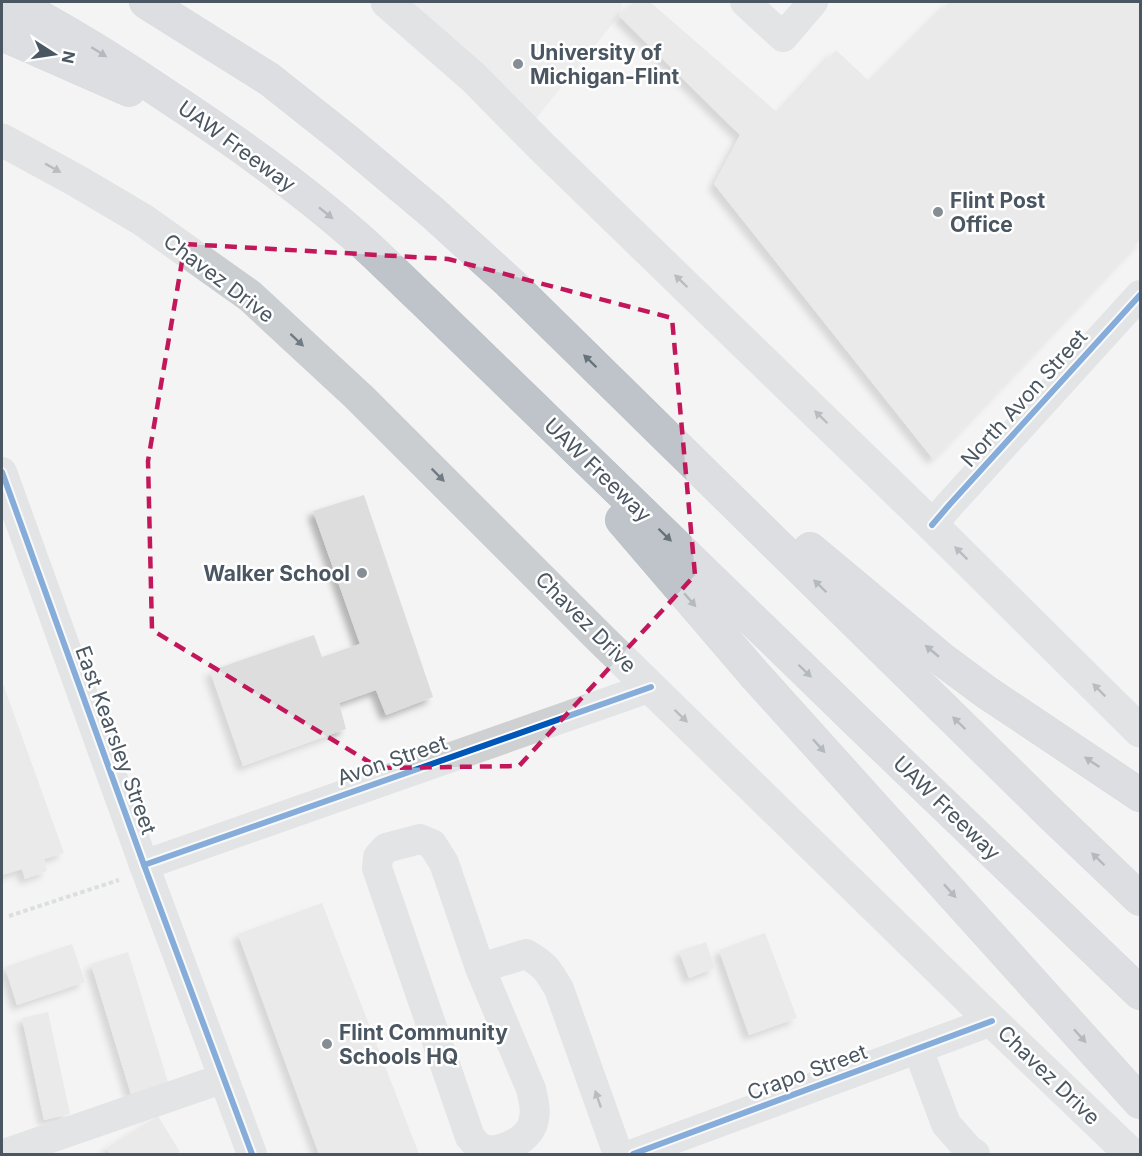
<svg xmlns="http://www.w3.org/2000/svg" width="1142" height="1156" font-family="Inter,sans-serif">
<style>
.education{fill:#e6e5e6}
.building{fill:#ddddde;filter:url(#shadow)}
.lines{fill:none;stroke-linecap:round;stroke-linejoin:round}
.highway-casing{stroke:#b9bec3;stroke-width:34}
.path{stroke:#bcc7c4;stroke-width:4;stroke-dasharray:4.5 3;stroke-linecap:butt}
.minor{stroke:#ced0d2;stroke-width:30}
.major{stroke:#caced1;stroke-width:33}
.highway{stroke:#bec4c9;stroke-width:33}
.cycleway-casing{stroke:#fff;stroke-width:10}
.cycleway{stroke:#0057b8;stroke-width:6}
.oneway{fill:#67727b}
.oneway2{fill:#707a83}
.oneway3{fill:#727b83}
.marked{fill:none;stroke:#c2185b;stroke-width:4.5;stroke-dasharray:12 8;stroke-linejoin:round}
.poi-dot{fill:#868d94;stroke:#fff;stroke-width:2}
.labels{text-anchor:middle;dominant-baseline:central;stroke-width:5;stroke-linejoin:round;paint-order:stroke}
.poi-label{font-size:21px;font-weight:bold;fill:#4a5661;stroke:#fff;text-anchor:start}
.street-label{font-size:21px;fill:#4a5661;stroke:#fff}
</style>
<defs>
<filter id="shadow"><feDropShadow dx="-5.5" dy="5.5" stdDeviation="3" flood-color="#0004"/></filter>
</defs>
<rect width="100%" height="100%" fill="#f4f4f4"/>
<polygon class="education" points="387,2 624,2 622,4 619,16 526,131"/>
<g class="building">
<polygon points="634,2 650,2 778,113 836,50 870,82 950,2 1140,2 1140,240 933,459 714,184 740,135 619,16"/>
<polygon points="364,495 433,697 386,715 376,690 339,703 346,729 243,766 210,671 314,635 322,657 360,644 313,511"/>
<polygon points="2,681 64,853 44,859 47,871 25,879 22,869 2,875"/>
<polygon points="322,903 419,1154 319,1154 238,934"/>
<polygon points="765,933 797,1018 749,1035 719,950"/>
<polygon points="706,942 715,968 689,978 679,951"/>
<polygon points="72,944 85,982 17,1005 5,967"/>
<polygon points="128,952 168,1082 131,1094 91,964"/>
<polygon points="48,1012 70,1114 44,1120 22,1018"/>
<polygon points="158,1116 180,1152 175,1154 110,1154 106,1148"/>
</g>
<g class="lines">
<g class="highway-casing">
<g id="highway">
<path d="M 12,2 C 65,30 117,62 167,96 C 234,140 300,187 360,240 C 381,259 401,279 422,299 L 861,725 L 1140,993"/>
<polyline points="146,2 269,79 346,140 433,213 509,282 1052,815 1140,899"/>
<polyline points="2,34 129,90"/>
<polyline points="622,520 754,674 1140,1102"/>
<polyline points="810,549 943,660 986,692 1140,795"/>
</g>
</g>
<polyline class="path" points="9,916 119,880"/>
<g class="minor">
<polyline points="745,2 783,37 813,2"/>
<polyline points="2,472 144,865 252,1154"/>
<polyline points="932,525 950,504 1140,295"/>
<path d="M 420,839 L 432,844 L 444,863 L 480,968 L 531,1089 C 534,1102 537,1113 532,1126 C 525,1141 500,1154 484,1149 C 478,1148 474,1141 470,1137 L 377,868 L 378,857 L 386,848 Z"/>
<polyline points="144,865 651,687"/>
<path d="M 480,968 L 526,954 C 545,965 548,970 559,989 L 618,1154"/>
<polyline points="918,1049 946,1124 968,1149 975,1154"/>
<polyline points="4,1154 224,1078"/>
<polyline points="633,1154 992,1021"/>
</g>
<g class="major">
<polyline points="387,2 473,77 541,146 932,525 1140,731"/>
<polyline points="2,140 77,181 143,220 250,296 359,397 600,638 992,1021 1131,1154"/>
</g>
<use href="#highway" class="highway"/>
<g class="cycleway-casing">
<g id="cycleway">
<polyline points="2,472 144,865 252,1154"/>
<polyline points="932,525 950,504 1140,295"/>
<polyline points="144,865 651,687"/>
<polyline points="633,1154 992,1021"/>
</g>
</g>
<use href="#cycleway" class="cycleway"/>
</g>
<defs><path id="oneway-solid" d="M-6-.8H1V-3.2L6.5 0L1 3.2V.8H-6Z" transform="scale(1.5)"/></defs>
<g class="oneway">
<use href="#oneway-solid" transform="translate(99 52) rotate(32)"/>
<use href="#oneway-solid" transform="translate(326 213) rotate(39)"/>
<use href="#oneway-solid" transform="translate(590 361) rotate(-136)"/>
<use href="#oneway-solid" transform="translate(665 535) rotate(44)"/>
<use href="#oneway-solid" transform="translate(820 586) rotate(-136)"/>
<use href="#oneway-solid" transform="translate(690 600) rotate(49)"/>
<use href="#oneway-solid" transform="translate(932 651) rotate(-140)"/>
<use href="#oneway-solid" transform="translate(805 671) rotate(44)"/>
<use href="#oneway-solid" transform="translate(959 723) rotate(-136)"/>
<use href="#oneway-solid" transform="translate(819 746) rotate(48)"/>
<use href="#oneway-solid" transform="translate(1092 762) rotate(-146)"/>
<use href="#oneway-solid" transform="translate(1098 859) rotate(-136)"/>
<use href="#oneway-solid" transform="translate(950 891) rotate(48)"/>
<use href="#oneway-solid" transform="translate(1080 1036) rotate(48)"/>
</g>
<g class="oneway2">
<use href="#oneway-solid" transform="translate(53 168) rotate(29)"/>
<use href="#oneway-solid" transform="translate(681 281) rotate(-136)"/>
<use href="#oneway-solid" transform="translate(297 340) rotate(43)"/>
<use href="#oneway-solid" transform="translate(821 417) rotate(-136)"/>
<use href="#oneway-solid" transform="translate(438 475) rotate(45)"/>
<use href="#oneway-solid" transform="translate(961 553) rotate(-135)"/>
<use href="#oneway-solid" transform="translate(1099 690) rotate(-135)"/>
<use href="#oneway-solid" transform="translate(681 716) rotate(44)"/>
</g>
<use class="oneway3" href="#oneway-solid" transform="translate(598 1099) rotate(-109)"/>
<path d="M0 0H1142V1156H0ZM 185,244 L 448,259 L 672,318 L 695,575 L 519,766 L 379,768 L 152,630 L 148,461 Z" fill="#f4f4f4" fill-opacity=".55" fill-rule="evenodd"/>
<path class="marked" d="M 185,244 L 448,259 L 672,318 L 695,575 L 519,766 L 379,768 L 152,630 L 148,461 Z"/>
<g class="poi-dot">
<circle cx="518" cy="64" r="6"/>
<circle cx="938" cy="212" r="6"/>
<circle cx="362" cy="573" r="6"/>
<circle cx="327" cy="1044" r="6"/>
</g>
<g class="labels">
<g class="poi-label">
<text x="530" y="52">University of<tspan x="530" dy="24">Michigan-Flint</tspan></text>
<text x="950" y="200">Flint Post<tspan x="950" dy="24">Office</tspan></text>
<text x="350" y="573" text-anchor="end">Walker School</text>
<text x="339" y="1032">Flint Community<tspan x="339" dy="24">Schools HQ</tspan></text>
</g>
<g class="street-label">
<text transform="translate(237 146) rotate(36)">UAW Freeway</text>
<text transform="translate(219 278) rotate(37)">Chavez Drive</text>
<text transform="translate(1024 398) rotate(-48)">North Avon Street</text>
<text transform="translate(598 470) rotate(44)">UAW Freeway</text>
<text transform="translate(586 622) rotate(45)">Chavez Drive</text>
<text transform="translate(116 740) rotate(70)">East Kearsley Street</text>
<text transform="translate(392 760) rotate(-19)">Avon Street</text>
<text transform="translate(947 808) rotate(44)">UAW Freeway</text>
<text transform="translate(807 1072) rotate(-20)">Crapo Street</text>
<text transform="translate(1049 1075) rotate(44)">Chavez Drive</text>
</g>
</g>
<rect width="1142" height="1156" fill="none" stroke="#4a5661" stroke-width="6"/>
<g transform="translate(54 54) rotate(102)" stroke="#ffffff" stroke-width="4.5" paint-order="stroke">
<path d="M0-4.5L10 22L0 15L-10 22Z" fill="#4a5661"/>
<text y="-9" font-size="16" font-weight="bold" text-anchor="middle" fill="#4a5661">N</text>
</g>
</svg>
